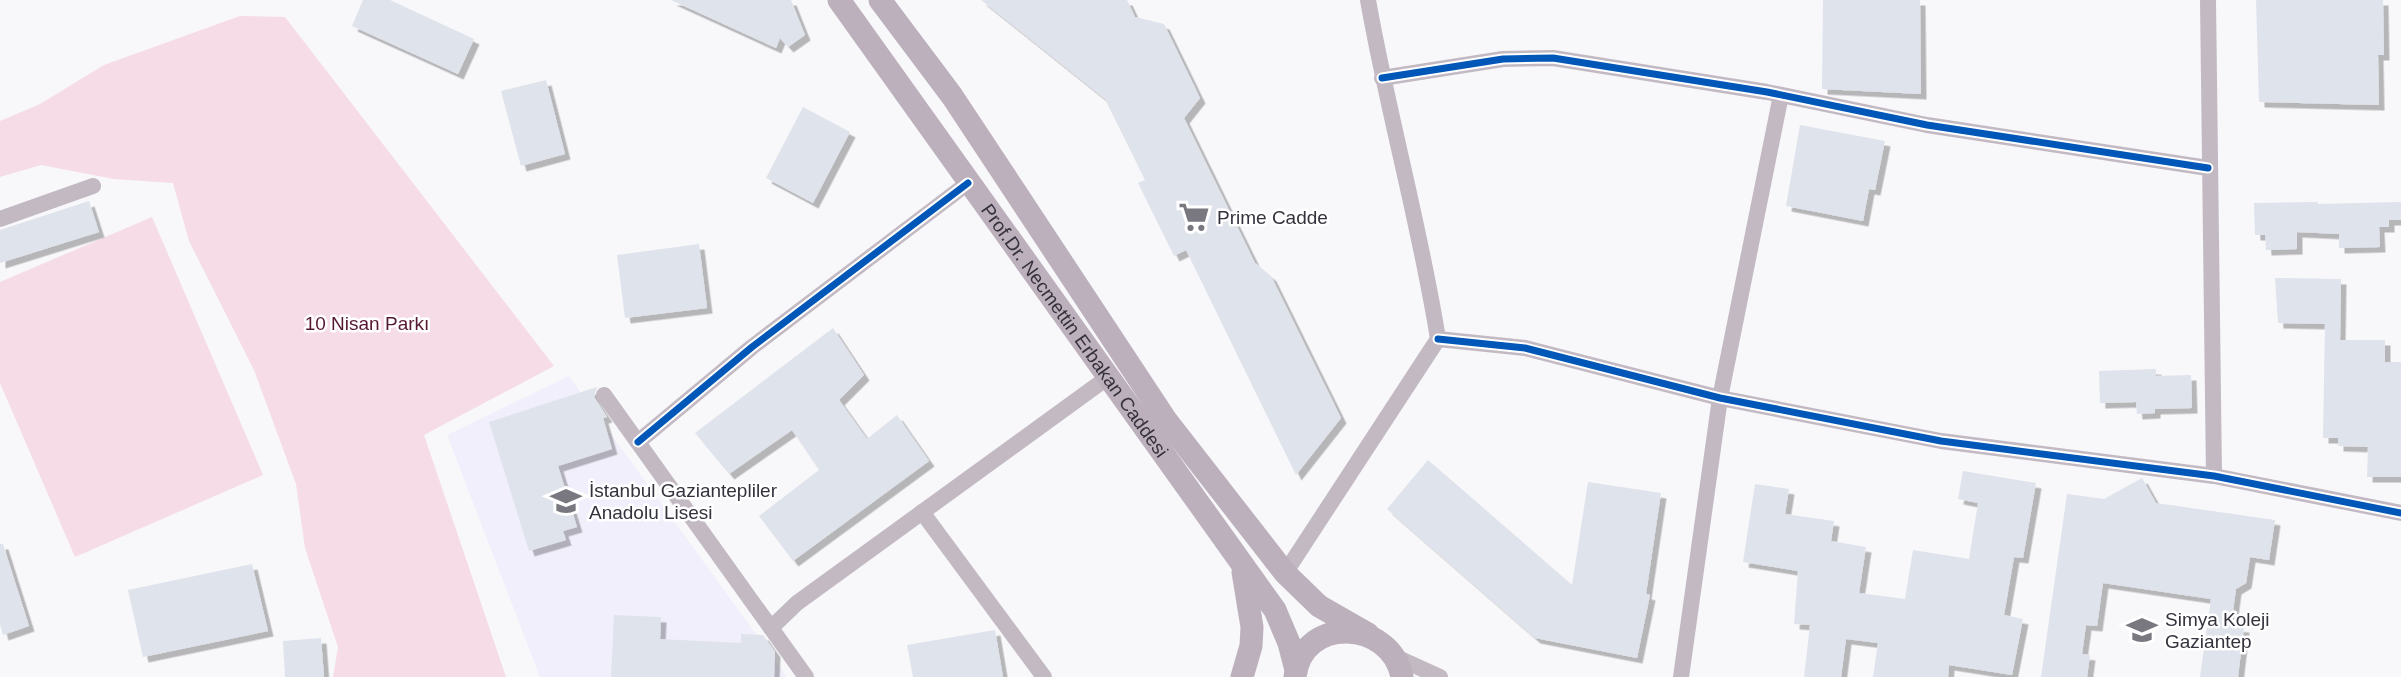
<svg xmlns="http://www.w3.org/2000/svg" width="2401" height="677" font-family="Helvetica,sans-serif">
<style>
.built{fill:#f2effc}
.green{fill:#f6dce6}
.building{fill:#dfe3ec;filter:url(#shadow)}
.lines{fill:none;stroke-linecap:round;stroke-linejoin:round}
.street{stroke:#c2b9c3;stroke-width:16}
.primary{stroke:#bcb0bc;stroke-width:23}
.cycleway-casing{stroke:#fff;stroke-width:11}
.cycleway{stroke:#0057b8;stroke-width:7}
.labels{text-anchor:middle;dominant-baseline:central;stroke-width:5;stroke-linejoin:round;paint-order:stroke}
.poi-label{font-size:19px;fill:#35323d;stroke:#fff;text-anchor:start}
.park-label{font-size:19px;fill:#561934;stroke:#fff}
.street-label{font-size:19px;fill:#35323d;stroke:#fff}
</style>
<defs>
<filter id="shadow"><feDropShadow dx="5.5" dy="5.5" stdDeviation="0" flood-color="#0004"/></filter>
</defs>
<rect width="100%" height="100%" fill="#f8f7fa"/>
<polygon class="built" points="569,376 787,677 540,677 447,435"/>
<g class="green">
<polygon points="240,16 285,17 554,366 424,435 506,677 333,677 338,647 305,548 296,484 254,370 189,241 173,183 114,179 41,165 0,177 0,121 40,104 104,65"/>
<polygon points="152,217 263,475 75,557 0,383 0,282"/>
</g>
<g class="building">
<polygon points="363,0 390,0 474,39 458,74 352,26"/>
<polygon points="671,0 791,0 805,35 788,47 780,38 776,48"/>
<polygon points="981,0 1127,0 1135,17 1164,24 1200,98 1184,118 1255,263 1271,276 1341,418 1296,475 1186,250 1174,256 1138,183 1145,180 1105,99"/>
<polygon points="1823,0 1920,0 1921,94 1822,89"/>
<polygon points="2256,0 2383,0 2384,55 2378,55 2379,105 2259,102"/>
<polygon points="546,80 565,154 521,166 501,91"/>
<polygon points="803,107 850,132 813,203 766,178"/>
<polygon points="1800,125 1885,141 1875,190 1869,189 1863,221 1786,206"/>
<polygon points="89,201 99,232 0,263 0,230"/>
<polygon points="2318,202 2318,204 2401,202 2401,220 2389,220 2389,227 2379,227 2380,247 2339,248 2339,234 2297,232 2297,249 2266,250 2265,235 2255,235 2254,203"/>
<polygon points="699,244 707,308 625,318 617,255"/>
<polygon points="2275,278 2341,279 2340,340 2385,340 2385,362 2401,362 2401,477 2367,477 2368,447 2338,446 2338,438 2323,438 2325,324 2278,323"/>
<polygon points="833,328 864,375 839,400 867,439 897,415 929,461 793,561 759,516 819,470 792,430 729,474 695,433"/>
<polygon points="2156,369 2156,376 2191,375 2192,408 2155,409 2155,413 2137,414 2136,402 2100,403 2099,371"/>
<polygon points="597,387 594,397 607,417 603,418 612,449 558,466 577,527 563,531 566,540 529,551 489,422"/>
<polygon points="1428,460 1572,585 1588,482 1661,493 1646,594 1650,595 1637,658 1535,638 1387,509"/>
<polygon points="1963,471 2036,483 2023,558 2014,557 2004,615 2023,619 2012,675 1949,665 1948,677 1873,677 1878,643 1846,639 1841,677 1804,677 1810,625 1794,624 1798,571 1743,562 1755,484 1789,489 1785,514 1834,521 1831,541 1866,547 1859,593 1905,599 1913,550 1969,559 1978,503 1958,499"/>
<polygon points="2142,478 2156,503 2275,520 2269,560 2250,557 2246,583 2236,589 2231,626 2244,627 2238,677 2200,677 2211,599 2103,583 2097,626 2086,625 2082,654 2090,655 2087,677 2041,677 2067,494 2104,499"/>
<polygon points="0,544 3,544 29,626 3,635 0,624"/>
<polygon points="252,564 268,631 143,657 128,590"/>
<polygon points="614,615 661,617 660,639 741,643 741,634 763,635 775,652 774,677 611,677"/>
<polygon points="995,630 1003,677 913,677 907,645"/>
<polygon points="321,638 324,677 285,677 283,641"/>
</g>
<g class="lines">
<g class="street">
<polyline points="2208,0 2214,476"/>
<polyline points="1382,78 1503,59 1553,58 1767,92 1927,125 2208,168"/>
<polyline points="0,219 93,186"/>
<polyline points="1438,339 1525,348 1720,398 1941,441 2214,476 2401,513"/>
<polyline points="604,395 806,677"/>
<polyline points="638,442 752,347 968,183"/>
<polyline points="922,512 1044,677"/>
<path d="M 1285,573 L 1438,339 C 1420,225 1388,114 1368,0"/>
<polyline points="771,628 797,603 1107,378"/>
<polyline points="1396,657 1440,677"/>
<polyline points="1681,677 1720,398 1781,95"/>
</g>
<g class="primary">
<path id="s1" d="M 839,0 L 1275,610 L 1289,643 L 1296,670"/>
<polyline points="880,0 952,96 1166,420 1285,573 1319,606 1368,634"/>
<polyline points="1242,677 1251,646 1252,627 1243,572"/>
<path d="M 1295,677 C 1302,615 1391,619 1402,677"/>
</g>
<g class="cycleway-casing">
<g id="cycleway">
<polyline points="1382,78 1503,59 1553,58 1767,92 1927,125 2208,168"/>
<polyline points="1438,339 1525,348 1720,398 1941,441 2214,476 2401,513"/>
<polyline points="638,442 752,347 968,183"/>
</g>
</g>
<use href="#cycleway" class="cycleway"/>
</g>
<defs>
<g id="supermarket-bare" transform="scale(2.415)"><path d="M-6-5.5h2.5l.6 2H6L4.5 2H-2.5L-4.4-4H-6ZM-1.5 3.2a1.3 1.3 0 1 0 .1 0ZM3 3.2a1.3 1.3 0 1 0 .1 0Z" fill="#79777f" stroke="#fff" stroke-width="2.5" paint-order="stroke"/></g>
<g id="school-bare" transform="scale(2.415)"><path d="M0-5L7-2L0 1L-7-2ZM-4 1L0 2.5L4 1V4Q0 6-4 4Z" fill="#79777f" stroke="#fff" stroke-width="2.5" paint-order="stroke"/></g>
</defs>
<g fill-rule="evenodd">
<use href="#supermarket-bare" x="1194" y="217"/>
<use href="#school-bare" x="566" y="501"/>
<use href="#school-bare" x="2142" y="630"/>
</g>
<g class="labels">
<g class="poi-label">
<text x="1217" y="217">Prime Cadde</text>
<text x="589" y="490">İstanbul Gaziantepliler<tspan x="589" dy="22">Anadolu Lisesi</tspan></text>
<text x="2165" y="619">Simya Koleji<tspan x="2165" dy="22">Gaziantep</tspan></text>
</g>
<g class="park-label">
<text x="367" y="323">10 Nisan Parkı</text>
</g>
<g class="street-label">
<text stroke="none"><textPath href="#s1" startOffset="406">Prof.Dr. Necmettin Erbakan Caddesi</textPath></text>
</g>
</g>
</svg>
